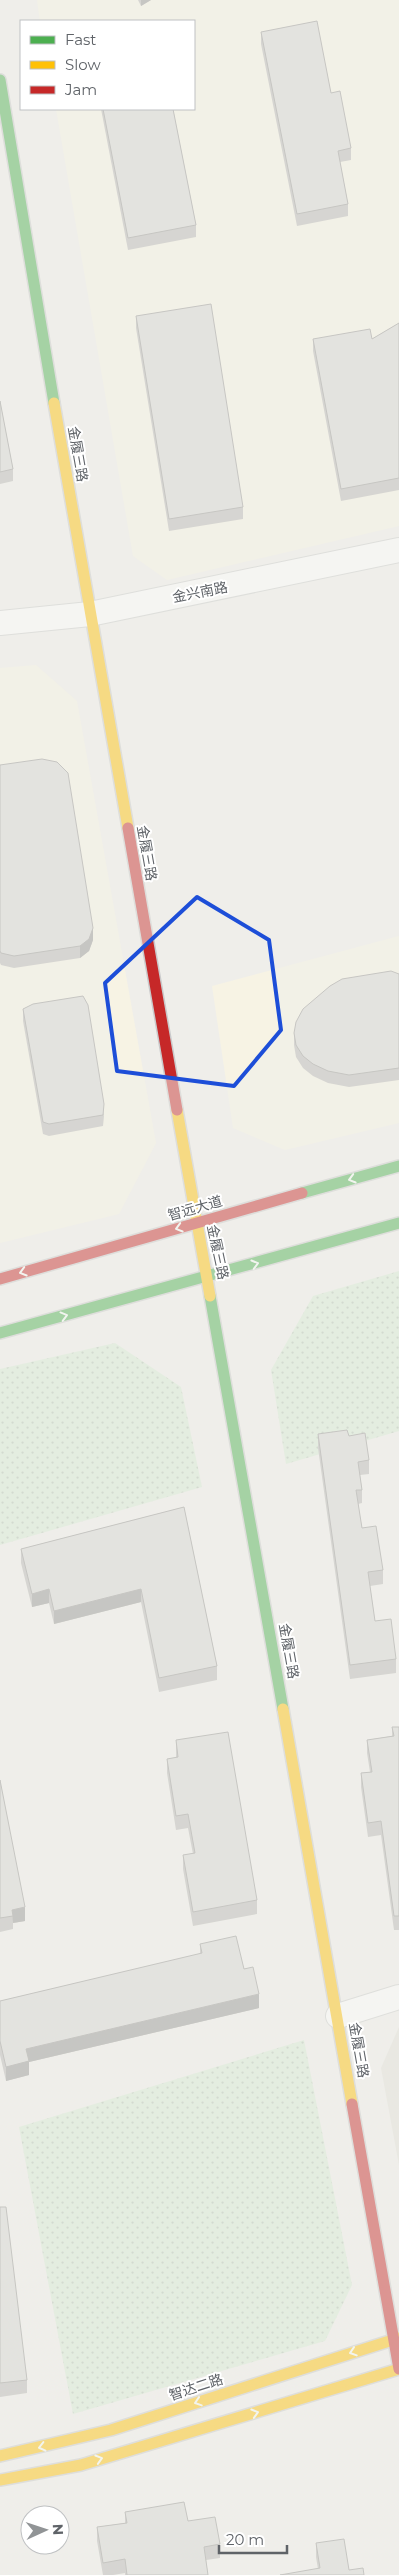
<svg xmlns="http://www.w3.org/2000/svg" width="399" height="2575" font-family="Montserrat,'Noto Sans SC',sans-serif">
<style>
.commercial{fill:#f7f3e4}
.education{fill:#e2e0da}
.green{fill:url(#green-dots)}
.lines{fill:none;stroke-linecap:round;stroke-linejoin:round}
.street-casing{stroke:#cbcccc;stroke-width:26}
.fast-casing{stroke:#cacacb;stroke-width:14}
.slow-casing{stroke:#cacacb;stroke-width:14}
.jam-casing{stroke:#cacacb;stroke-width:14}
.street{stroke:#fdfcfc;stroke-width:24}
.fast{stroke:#4caf50;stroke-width:11}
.slow{stroke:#ffc107;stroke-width:11}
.jam{stroke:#c62828;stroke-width:11}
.wall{fill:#b8b7b5}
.shaded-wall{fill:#969594}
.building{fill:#d6d5d3;stroke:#969594}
.oneway{stroke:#f6fbf6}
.marked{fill:none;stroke:#1d4ed8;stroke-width:4;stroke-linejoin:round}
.labels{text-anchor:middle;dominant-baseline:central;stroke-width:4;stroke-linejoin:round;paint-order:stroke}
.street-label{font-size:14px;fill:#5f6368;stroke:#fff}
</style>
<defs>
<pattern id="green-dots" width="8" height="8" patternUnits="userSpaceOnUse" patternTransform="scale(1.25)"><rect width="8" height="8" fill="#d8ebd6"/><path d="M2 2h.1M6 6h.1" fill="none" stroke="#b2c2b1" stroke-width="1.8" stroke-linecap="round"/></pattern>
</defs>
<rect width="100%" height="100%" fill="#efeeea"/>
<g class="commercial">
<polygon points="37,0 399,0 399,526 167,580 133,556 56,109 194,109 194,21 40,21"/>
<polygon points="36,665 77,701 156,1143 119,1214 0,1243 0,668"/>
<polygon points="399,936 399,1123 285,1150 233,1128 212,986"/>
</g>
<polygon class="education" points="399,2027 399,2165 381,2068"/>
<g class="green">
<polygon points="399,1271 399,1431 286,1464 271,1370 313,1296"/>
<polygon points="115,1343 181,1387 202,1487 0,1545 0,1369"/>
<polygon points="304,2040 352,2285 325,2341 73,2414 19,2127"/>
</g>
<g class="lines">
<g class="street-casing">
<g id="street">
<polyline points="0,623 90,614 399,550"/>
<polyline points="338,2016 399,1997"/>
</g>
</g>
<g class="fast-casing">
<g id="fast">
<polyline points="0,80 54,403"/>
<polyline points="302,1193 399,1166"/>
<polyline points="210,1296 283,1709"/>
<polyline points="0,1333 399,1223"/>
</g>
</g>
<g class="slow-casing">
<g id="slow">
<polyline points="54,403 128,828"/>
<polyline points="177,1110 210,1296"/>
<polyline points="283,1709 352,2104"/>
<polyline points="0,2456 111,2430 399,2338"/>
<polyline points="0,2480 81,2465 399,2369"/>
</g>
</g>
<g class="jam-casing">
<g id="jam">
<polyline points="128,828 177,1110"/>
<polyline points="0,1279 302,1193"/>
<polyline points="352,2104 399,2369"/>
</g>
</g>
<use href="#street" class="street"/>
<use href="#fast" class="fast"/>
<use href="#slow" class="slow"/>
<use href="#jam" class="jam"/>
</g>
<g class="wall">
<polygon points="138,0 151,0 141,6"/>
<polygon points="261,32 331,93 351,148 351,160 340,162 348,204 348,216 297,226 261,44"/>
<polygon points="101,109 173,109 196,225 196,237 128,250"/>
<polygon points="136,316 243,507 243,519 169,531 136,328"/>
<polygon points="399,323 399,490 341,501 313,351 313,339 372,339"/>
<polygon points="0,401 13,469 13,481 0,484"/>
<polygon points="0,765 93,940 89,951 80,958 14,968 1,965 0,963"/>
<polygon points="399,974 399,1080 349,1087 328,1083 313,1076 303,1068 296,1057 294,1045 294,1033"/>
<polygon points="83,996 104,1116 103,1126 49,1136 43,1134 23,1021 23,1009"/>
<polygon points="318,1434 349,1436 369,1460 369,1474 360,1475 362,1490 362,1503 358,1504 362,1528 383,1570 383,1584 370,1586 375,1621 396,1659 396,1673 350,1679 318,1448"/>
<polygon points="184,1507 217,1666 217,1680 159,1692 141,1602 54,1624 49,1603 32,1607 21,1563 21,1549"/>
<polygon points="392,1727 399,1727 399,1930 394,1930 381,1835 368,1837 361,1787 361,1773 370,1772 367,1753 367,1740 392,1736"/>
<polygon points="176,1740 257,1900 257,1914 193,1926 183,1869 183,1855 193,1854 188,1828 176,1830 167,1773 167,1759 176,1758"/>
<polygon points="0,1780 25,1921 13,1923 13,1929 0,1932"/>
<polygon points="200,1944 244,1969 259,2008 29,2062 29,2075 6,2081 0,2055 0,2001 200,1954"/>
<polygon points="0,2207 27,2380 27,2393 0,2397"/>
<polygon points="125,2512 188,2521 220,2544 220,2558 206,2560 208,2575 125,2575 125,2573 113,2575 103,2575 97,2541 97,2527 125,2523"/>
<polygon points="316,2543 349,2570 364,2575 318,2569 316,2557"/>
</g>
<g class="shaded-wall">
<polygon points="141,0 151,0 141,6"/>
<polygon points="93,928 93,940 89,951 80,958 80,946"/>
<polygon points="49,1589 49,1603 32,1607 32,1594"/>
<polygon points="141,1589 141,1602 54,1624 54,1611"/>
<polygon points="25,1907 25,1921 13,1923 12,1910"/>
<polygon points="259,1994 259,2008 29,2062 29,2075 6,2081 6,2067 26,2049"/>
</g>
<g class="building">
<polygon points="317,21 331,93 340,91 351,148 338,151 348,204 297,214 261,32"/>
<polygon points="103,109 173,109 196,225 128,238"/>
<polygon points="211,304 243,507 169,519 136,316"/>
<polygon points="399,323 399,478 341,489 313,339 370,329 372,339"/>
<polygon points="0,401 13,469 0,472"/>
<polygon points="42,759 57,762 68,773 93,928 89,939 80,946 14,956 1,953 0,951 0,765"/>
<polygon points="391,971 399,974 399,1068 349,1075 328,1071 313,1064 303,1056 296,1045 294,1033 296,1022 303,1009 330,986 342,979"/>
<polygon points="83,996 88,1005 104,1104 103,1115 49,1124 43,1122 23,1009 33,1004"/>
<polygon points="347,1430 349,1436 365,1433 369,1460 358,1462 362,1490 356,1490 362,1528 376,1526 383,1570 368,1572 375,1621 391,1619 396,1659 350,1665 318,1434"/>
<polygon points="184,1507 217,1666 159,1678 141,1589 54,1611 49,1589 32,1594 21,1549"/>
<polygon points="392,1727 399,1727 399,1916 394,1916 381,1821 368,1823 361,1773 372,1772 367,1740 394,1736"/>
<polygon points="228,1732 257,1900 193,1912 183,1855 195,1853 188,1814 176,1816 167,1759 178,1757 176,1740"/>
<polygon points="0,1780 25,1907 12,1910 13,1916 0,1918"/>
<polygon points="236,1936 244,1969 253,1967 259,1994 26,2049 29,2061 6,2067 0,2041 0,2001 202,1953 200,1944"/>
<polygon points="0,2207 6,2207 27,2380 0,2383"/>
<polygon points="184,2502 188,2521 215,2517 220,2544 204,2547 208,2575 127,2575 125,2559 103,2563 97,2527 127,2523 125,2512"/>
<polygon points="344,2539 349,2570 363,2568 364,2575 280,2575 320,2568 316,2543"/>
</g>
<defs><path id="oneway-chevron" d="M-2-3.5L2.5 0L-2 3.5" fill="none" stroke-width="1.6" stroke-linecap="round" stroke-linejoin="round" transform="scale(1.25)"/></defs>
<g class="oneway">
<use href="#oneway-chevron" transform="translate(352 1179) rotate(164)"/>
<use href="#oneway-chevron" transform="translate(179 1228) rotate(164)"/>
<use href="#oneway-chevron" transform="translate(255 1264) rotate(-16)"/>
<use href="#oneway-chevron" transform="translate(23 1272) rotate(164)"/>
<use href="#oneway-chevron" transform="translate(64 1316) rotate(-15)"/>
<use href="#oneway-chevron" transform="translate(353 2352) rotate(162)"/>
<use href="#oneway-chevron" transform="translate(198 2402) rotate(162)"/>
<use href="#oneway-chevron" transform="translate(255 2413) rotate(-17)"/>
<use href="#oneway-chevron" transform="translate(42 2447) rotate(166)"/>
<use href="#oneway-chevron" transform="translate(99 2459) rotate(-17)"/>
</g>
<path d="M0 0H399V2575H0ZM 197,897 L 269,940 L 281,1030 L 234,1086 L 117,1071 L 105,983 Z" fill="#efeeea" fill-opacity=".55" fill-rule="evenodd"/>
<path class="marked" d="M 197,897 L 269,940 L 281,1030 L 234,1086 L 117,1071 L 105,983 Z"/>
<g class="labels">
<g class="street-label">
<text transform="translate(78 454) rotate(80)">金履三路</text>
<text transform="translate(200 592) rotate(-11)">金兴南路</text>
<text transform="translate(147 853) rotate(80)">金履三路</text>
<text transform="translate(195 1208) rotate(-16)">智远大道</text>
<text transform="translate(218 1252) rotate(78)">金履三路</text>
<text transform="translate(289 1651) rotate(80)">金履三路</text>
<text transform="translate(359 2050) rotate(80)">金履三路</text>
<text transform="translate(196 2387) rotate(-18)">智达二路</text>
</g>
</g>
<rect x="20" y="20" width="175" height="90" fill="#ffffff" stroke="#bfc1c3"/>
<rect x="30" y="36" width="25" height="8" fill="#4caf50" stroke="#bfc1c3"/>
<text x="65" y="45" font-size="15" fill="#5f6368">Fast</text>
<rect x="30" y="61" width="25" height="8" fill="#ffc107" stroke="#bfc1c3"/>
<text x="65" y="70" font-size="15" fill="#5f6368">Slow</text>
<rect x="30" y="86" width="25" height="8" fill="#c62828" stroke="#bfc1c3"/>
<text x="65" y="95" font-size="15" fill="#5f6368">Jam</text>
<g transform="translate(45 2530) rotate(87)"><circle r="24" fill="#ffffff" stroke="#bfc1c3"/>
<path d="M0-4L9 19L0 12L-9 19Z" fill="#919496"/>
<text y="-8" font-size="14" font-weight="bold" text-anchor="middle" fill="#5f6368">N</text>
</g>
<path d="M219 2545v8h68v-8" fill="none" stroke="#5f6368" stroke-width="2.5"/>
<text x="226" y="2545" font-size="15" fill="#5f6368" stroke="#ffffff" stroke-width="4" paint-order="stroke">20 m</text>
</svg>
